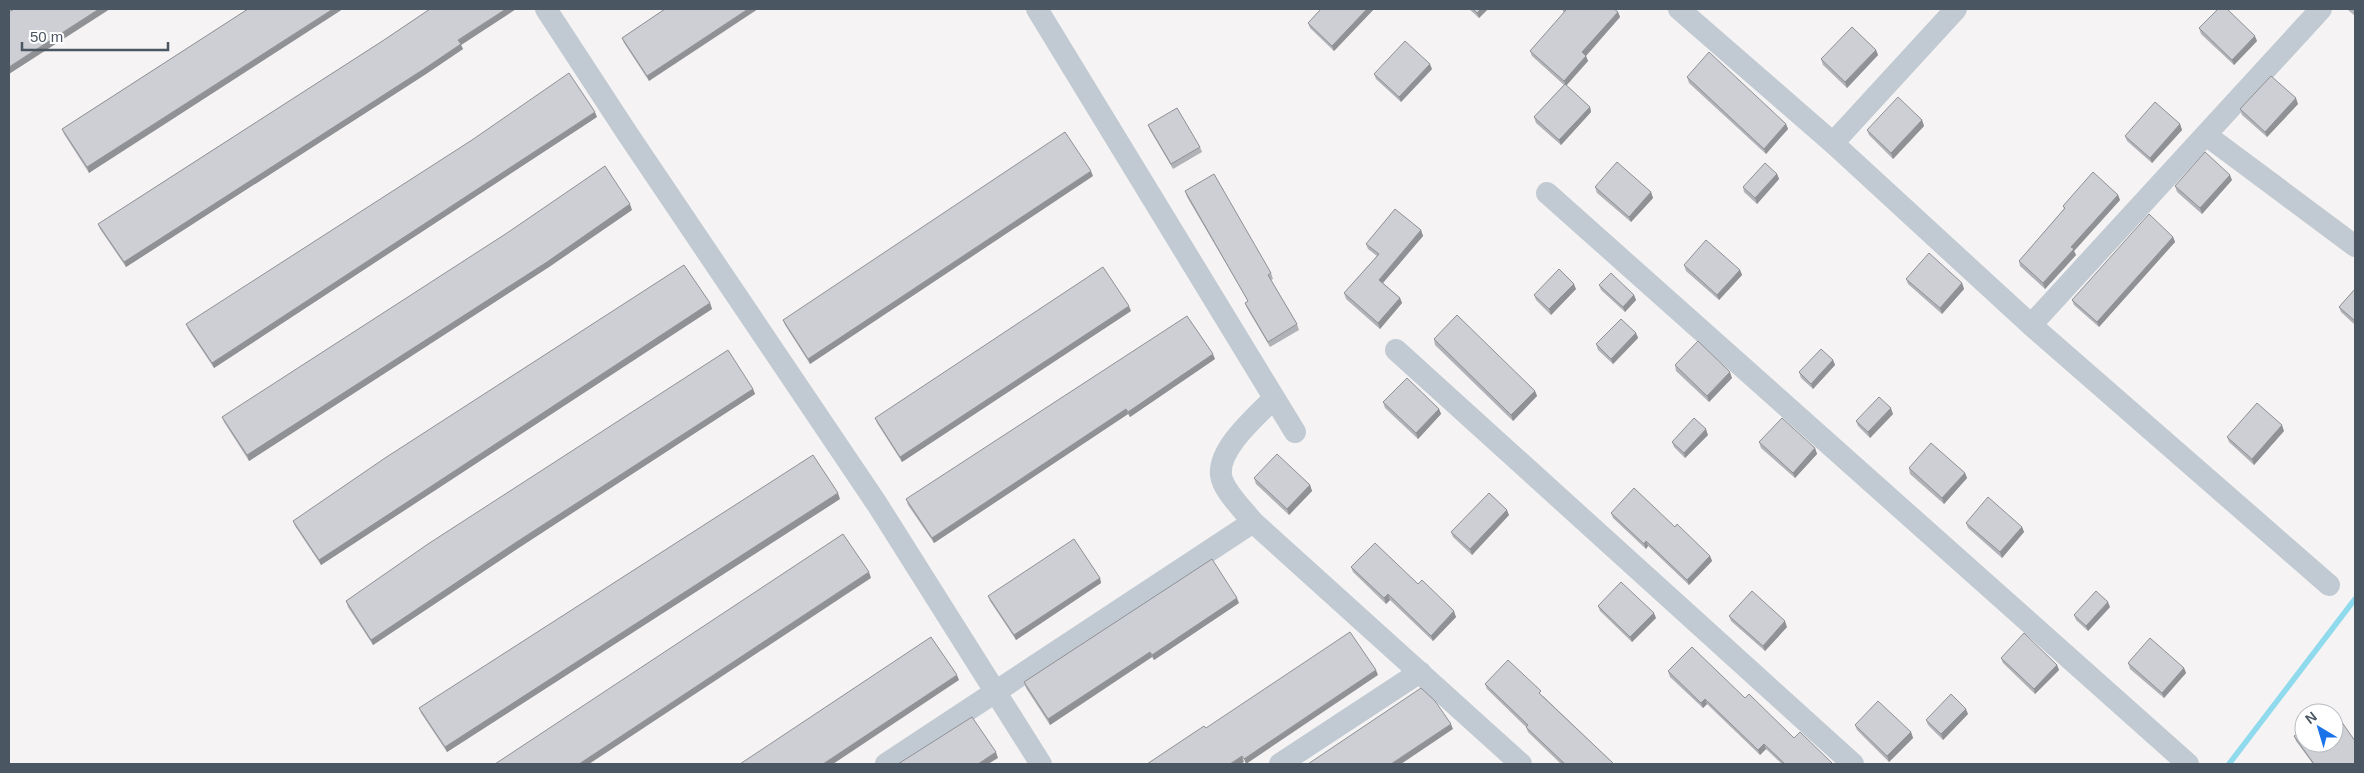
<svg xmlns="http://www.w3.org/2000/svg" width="2364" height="773" font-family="Helvetica,sans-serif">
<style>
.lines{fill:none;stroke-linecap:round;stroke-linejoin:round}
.stream{stroke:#90daee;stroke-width:5.5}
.minor{stroke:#c1cad2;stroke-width:22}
.wall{fill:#b0b2b7}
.shaded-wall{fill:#909195}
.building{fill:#cdcfd5;stroke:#909195}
</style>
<rect width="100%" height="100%" fill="#f5f3f3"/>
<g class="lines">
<polyline class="stream" points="2229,764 2355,599"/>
<g class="minor">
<polyline points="546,9 627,133 877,504 1041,764"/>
<polyline points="1037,9 1295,432"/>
<polyline points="1679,9 1833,143 2031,325 2329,585"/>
<polyline points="2206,135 2355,246"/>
<polyline points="1833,143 1956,9"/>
<polyline points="1547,193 2188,764"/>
<polyline points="2031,325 2321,9"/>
<polyline points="1396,350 1853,764"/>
<path d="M 1274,398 C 1257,416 1218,448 1221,475 C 1223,491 1243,509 1253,522 L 1521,764"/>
<polyline points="886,764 1253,522"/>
<polyline points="1280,764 1420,672"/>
</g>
</g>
<g class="wall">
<polygon points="248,9 89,173 64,134 62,129"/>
<polygon points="430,9 516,9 461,45 463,49 426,74 126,267 100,229 98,224 384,40"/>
<polygon points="665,9 649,81 624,43 622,38"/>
<polygon points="1321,9 1374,9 1334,51 1310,28 1308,23"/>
<polygon points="1469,9 1488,9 1479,18"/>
<polygon points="1562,9 1614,9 1618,12 1620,17 1586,56 1588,61 1566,85 1590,107 1591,112 1561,145 1536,123 1534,117 1564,85 1532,56 1530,51 1564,13"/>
<polygon points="2347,9 2355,9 2355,16"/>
<polygon points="2199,28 2257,41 2234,65 2201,34"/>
<polygon points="1876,50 1878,55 1847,88 1823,65 1821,59"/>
<polygon points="1432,69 1401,102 1376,79 1374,74"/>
<polygon points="1687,77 1786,124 1788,129 1766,154 1689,83"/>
<polygon points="2298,104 2267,137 2242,115 2240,109"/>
<polygon points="597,117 214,368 188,329 186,324"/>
<polygon points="1922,120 1924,126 1893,159 1869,135 1867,130"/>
<polygon points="2180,124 2182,130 2152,163 2127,141 2125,136"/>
<polygon points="1148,125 1200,147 1202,152 1173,169 1150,130"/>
<polygon points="1777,174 1779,179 1757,204 1744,192 1743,187"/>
<polygon points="1093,176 810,364 785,325 783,320"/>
<polygon points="2232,180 2202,214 2177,192 2175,186"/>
<polygon points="1595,187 1651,192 1653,198 1631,222 1597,193"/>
<polygon points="1185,191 1271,273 1273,279 1271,280 1297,324 1299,330 1270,347 1247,308 1245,303 1248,301 1187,197"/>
<polygon points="2118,195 2120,200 2074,251 2076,255 2045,289 2020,266 2019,261 2064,209 2063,206"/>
<polygon points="632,210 549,267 249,461 224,422 222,417"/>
<polygon points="1421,230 1423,236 1383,283 1400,298 1402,303 1380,329 1346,299 1344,293 1377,256 1368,249 1366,244"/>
<polygon points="2173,237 2175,242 2099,327 2074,305 2072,300"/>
<polygon points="1684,265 1740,270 1742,275 1719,300 1686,271"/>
<polygon points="1906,279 1962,283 1964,289 1942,314 1908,284"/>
<polygon points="1599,285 1634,295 1636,300 1625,312 1601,290"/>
<polygon points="1576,289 1551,315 1536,300 1534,295"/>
<polygon points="2355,289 2355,325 2341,312 2339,307"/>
<polygon points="710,303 712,309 321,565 295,526 293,521"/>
<polygon points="1131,311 902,462 877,423 875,418"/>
<polygon points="1636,333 1638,338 1613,364 1598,350 1596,344"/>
<polygon points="1434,339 1535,391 1537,396 1513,421 1435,345"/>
<polygon points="1215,359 1130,417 1128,414 934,543 908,505 906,499"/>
<polygon points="1833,360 1835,365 1813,389 1801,378 1799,372"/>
<polygon points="1675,365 1732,378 1709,402 1676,371"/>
<polygon points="753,389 755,394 517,549 373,645 348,607 346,601"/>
<polygon points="1383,402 1439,409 1441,414 1418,439 1385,408"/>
<polygon points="1893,414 1870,438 1858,426 1856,421"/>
<polygon points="2284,431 2254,465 2229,442 2227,437"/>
<polygon points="1708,435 1685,458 1674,447 1672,442"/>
<polygon points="1759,442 1815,448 1817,454 1795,478 1761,448"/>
<polygon points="1909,468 1965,473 1967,478 1944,504 1910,474"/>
<polygon points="1254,478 1310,485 1312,491 1289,515 1256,484"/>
<polygon points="840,499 447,752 421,713 419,708"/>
<polygon points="1611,513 1710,556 1712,561 1689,585 1648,546 1646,549 1613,518"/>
<polygon points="1509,515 1472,555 1453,537 1451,532"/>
<polygon points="1966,523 2022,527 2024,532 2002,558 1968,528"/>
<polygon points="1351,567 1418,584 1456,617 1433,641 1390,600 1386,604 1353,572"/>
<polygon points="1100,578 1101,583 1016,640 990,601 988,596"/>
<polygon points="1239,603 1154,660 1152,657 1050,725 1026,688 1024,682"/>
<polygon points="1598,606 1656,618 1632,642 1600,611"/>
<polygon points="2110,607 2088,631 2076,620 2074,615"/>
<polygon points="1729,616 1787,627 1765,651 1731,621"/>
<polygon points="2001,658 2057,665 2059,670 2035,694 2003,663"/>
<polygon points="2128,663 2184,668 2186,673 2164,698 2130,669"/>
<polygon points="1668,671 1794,738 1832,763 1833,764 1782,764 1766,749 1760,755 1707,704 1703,708 1670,677"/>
<polygon points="1485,684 1543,696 1614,764 1561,764 1528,732 1526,727 1487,689"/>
<polygon points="1968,714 1943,740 1928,725 1926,720"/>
<polygon points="1855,725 1911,732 1913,738 1889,762 1857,730"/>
<polygon points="2294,736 2355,764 2313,764 2296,741"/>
</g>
<g class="shaded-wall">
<polygon points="99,9 110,9 9,74 9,67"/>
<polygon points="333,9 343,9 89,173 87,167"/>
<polygon points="506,9 516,9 461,45 463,49 426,74 126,267 124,262"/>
<polygon points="748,9 758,9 649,81 647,76"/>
<polygon points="1367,9 1374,9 1334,51 1332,46"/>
<polygon points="1481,9 1488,9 1479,18 1477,13"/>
<polygon points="1618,12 1620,17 1584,58 1582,52"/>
<polygon points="2255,36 2257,41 2234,65 2232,60"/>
<polygon points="1876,50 1878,55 1847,88 1845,82"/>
<polygon points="1586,56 1588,61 1566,86 1564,81"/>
<polygon points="1430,64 1432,69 1401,102 1399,97"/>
<polygon points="2296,98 2298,104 2267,137 2265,132"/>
<polygon points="1590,107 1591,112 1561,145 1559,140"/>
<polygon points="595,112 597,117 214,368 212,363"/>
<polygon points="1922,120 1924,126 1893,159 1891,153"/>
<polygon points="1786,124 1788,129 1766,154 1764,149"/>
<polygon points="2180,124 2182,130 2152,163 2150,158"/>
<polygon points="1091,171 1093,176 810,364 808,359"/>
<polygon points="1777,174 1779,179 1757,204 1755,198"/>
<polygon points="2230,175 2232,180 2202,214 2200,208"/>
<polygon points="1651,192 1653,198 1631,222 1629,217"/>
<polygon points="2118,195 2120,200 2074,251 2076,255 2045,289 2043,283 2071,247"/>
<polygon points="630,204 632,210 549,267 249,461 247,455"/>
<polygon points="1421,230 1423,236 1381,285 1379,280"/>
<polygon points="2173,237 2175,242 2099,327 2097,322"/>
<polygon points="1740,270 1742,275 1719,300 1717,295"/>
<polygon points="1962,283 1964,289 1942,314 1940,308"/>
<polygon points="1574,284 1576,289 1551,315 1549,309"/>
<polygon points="1634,295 1636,300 1625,312 1623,307"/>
<polygon points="1400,298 1402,303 1380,329 1378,323"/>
<polygon points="710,303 712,309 321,565 319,560"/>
<polygon points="1129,306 1131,311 902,462 900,457"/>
<polygon points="1636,333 1638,338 1613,364 1611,359"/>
<polygon points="1213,354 1215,359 1130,417 1128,412"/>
<polygon points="1833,360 1835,365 1813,389 1811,384"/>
<polygon points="1730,372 1732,378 1709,402 1707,396"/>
<polygon points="753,389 755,394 517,549 373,645 371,640 515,543"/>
<polygon points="1535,391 1537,396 1513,421 1511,415"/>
<polygon points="1891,408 1893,414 1870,438 1868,432"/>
<polygon points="1126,409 1128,414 934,543 932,538"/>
<polygon points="1439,409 1441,414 1418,439 1416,433"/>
<polygon points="2282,425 2284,431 2254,465 2252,459"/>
<polygon points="1706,429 1708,435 1685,458 1684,453"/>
<polygon points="1815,448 1817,454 1795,478 1793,473"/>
<polygon points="1965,473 1967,478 1944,504 1942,498"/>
<polygon points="1310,485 1312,491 1289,515 1287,509"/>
<polygon points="838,493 840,499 447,752 445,747"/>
<polygon points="1507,510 1509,515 1472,555 1470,549"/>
<polygon points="2022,527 2024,532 2002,558 2000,552"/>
<polygon points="1646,541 1648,546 1646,549 1644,544"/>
<polygon points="1710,556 1712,561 1689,585 1687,580"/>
<polygon points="869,572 871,578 589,764 579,764"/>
<polygon points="1100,578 1101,583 1016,640 1014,635"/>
<polygon points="1388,594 1390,600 1386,604 1384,598"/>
<polygon points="1237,598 1239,603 1154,660 1152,655"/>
<polygon points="2108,602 2110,607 2088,631 2086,626"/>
<polygon points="1454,611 1456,617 1433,641 1431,636"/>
<polygon points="1654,613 1656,618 1632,642 1630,637"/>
<polygon points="1785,621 1787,627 1765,651 1763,646"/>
<polygon points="1150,652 1152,657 1050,725 1048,719"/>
<polygon points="2057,665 2059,670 2035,694 2034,689"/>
<polygon points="2184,668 2186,673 2164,698 2162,693"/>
<polygon points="1376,670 1378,675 1246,764 1244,759"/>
<polygon points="957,675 959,680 833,764 823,764"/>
<polygon points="1705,699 1707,704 1703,708 1701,703"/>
<polygon points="1966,709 1968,714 1943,740 1941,734"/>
<polygon points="1451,724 1453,729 1401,764 1391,764"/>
<polygon points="1911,732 1913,738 1889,762 1887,756"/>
<polygon points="1764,744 1766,749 1760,755 1758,750"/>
<polygon points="996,752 998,758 988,764 978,764"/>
<polygon points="1242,756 1244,762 1240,764 1230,764"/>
</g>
<g class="building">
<polygon points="14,9 99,9 9,67 9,12"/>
<polygon points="248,9 333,9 87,167 62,129"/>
<polygon points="430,9 506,9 458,40 461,44 424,69 124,262 98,224 384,40"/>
<polygon points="665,9 748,9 647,76 622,38"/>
<polygon points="1321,9 1367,9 1332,46 1308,23"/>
<polygon points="1473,9 1481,9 1477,13"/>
<polygon points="1564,9 1614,9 1618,12 1582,52 1586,56 1564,81 1530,51 1566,10"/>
<polygon points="2218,9 2227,9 2255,36 2232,60 2199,28"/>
<polygon points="1852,27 1876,50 1845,82 1821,59"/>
<polygon points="1405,41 1430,64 1399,97 1374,74"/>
<polygon points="1709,52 1786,124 1764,149 1687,77"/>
<polygon points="569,73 595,112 212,363 186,324 472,140"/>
<polygon points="2271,76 2296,98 2265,132 2240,109"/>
<polygon points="1565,84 1590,107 1559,140 1534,117"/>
<polygon points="1898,97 1922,120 1891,153 1867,130"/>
<polygon points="2155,102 2180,124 2150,158 2125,136"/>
<polygon points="1177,108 1200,147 1171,164 1148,125"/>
<polygon points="1065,132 1091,171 808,359 783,320"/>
<polygon points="2205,152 2230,175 2200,208 2175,186"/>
<polygon points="1617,162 1651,192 1629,217 1595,187"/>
<polygon points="1765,163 1777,174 1755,198 1743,187"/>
<polygon points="605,166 630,204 547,262 247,455 222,417 507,233"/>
<polygon points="2093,172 2118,195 2071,247 2074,249 2043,283 2019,261 2065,208 2063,206"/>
<polygon points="1214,174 1271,273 1268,275 1297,324 1268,342 1245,303 1248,301 1185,191"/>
<polygon points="1395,209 1421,230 1379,280 1400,298 1378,323 1344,293 1379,254 1366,244"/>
<polygon points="2149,214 2173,237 2097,322 2072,300"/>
<polygon points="1706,240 1740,270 1717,295 1684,265"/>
<polygon points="1929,253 1962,283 1940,308 1906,279"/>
<polygon points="684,265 710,303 319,560 293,521 385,458"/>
<polygon points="1103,267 1129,306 900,457 875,418"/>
<polygon points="1559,269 1574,284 1549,309 1534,295"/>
<polygon points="1611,273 1634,295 1623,307 1599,285"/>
<polygon points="2355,289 2355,321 2339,307"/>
<polygon points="1457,315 1535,391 1511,415 1434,339"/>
<polygon points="1187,316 1213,354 1128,412 1126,409 932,538 906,499"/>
<polygon points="1621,319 1636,333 1611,359 1596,344"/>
<polygon points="1698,341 1730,372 1707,396 1675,365"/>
<polygon points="1821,349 1833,360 1811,384 1799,372"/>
<polygon points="728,350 753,389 515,543 371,640 346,601 428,544"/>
<polygon points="1407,378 1439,409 1416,433 1383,402"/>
<polygon points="1879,397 1891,408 1868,432 1856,421"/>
<polygon points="2257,403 2282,425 2252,459 2227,437"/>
<polygon points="1694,418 1706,429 1684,453 1672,442"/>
<polygon points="1782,418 1815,448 1793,473 1759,442"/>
<polygon points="1931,443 1965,473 1942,498 1909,468"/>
<polygon points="1277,454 1310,485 1287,509 1254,478"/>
<polygon points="813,455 838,493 445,747 419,708"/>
<polygon points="1634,488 1675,527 1677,524 1710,556 1687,580 1646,541 1644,544 1611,513"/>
<polygon points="1489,493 1507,510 1470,549 1451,532"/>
<polygon points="1988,497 2022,527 2000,552 1966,523"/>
<polygon points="843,534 869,572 579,764 495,764"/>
<polygon points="1074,539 1100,578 1014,635 988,596"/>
<polygon points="1375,543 1418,584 1422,580 1454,611 1431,636 1388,594 1384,598 1351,567"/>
<polygon points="1212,559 1237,598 1152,655 1150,652 1048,719 1024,682"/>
<polygon points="1621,582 1654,613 1630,637 1598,606"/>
<polygon points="1752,591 1785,621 1763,646 1729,616"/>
<polygon points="2096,591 2108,602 2086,626 2074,615"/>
<polygon points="1350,632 1376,670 1244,759 1242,756 1230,764 1147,764 1204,726 1206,728"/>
<polygon points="2024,633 2057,665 2034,689 2001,658"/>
<polygon points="931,637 957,675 823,764 740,764"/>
<polygon points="2150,638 2184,668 2162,693 2128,663"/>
<polygon points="1692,647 1745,698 1749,694 1794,738 1800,732 1832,763 1831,764 1785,764 1764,744 1758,750 1705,699 1701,703 1668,671"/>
<polygon points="1508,660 1541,691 1539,693 1614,764 1565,764 1526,727 1528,725 1485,684"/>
<polygon points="1421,688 1435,701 1451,724 1391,764 1308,764"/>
<polygon points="1951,694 1966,709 1941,734 1926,720"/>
<polygon points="1878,701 1911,732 1887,756 1855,725"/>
<polygon points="2332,708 2355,741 2355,764 2314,764 2294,736 2304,728 2304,743 2334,743 2334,713 2325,713"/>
<polygon points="972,717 996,752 978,764 898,764"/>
</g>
<rect width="2364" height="773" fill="none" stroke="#4a5661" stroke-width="20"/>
<g transform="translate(2319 728) rotate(322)"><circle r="24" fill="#ffffff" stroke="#b7bbc0"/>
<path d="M0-4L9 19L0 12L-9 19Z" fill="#1a73e8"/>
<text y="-8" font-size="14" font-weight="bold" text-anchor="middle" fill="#4a5661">N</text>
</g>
<path d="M22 42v8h146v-8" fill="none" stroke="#4a5661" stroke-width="2.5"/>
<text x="30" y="42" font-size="15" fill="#4a5661" stroke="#ffffff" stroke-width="4" paint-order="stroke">50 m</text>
</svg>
